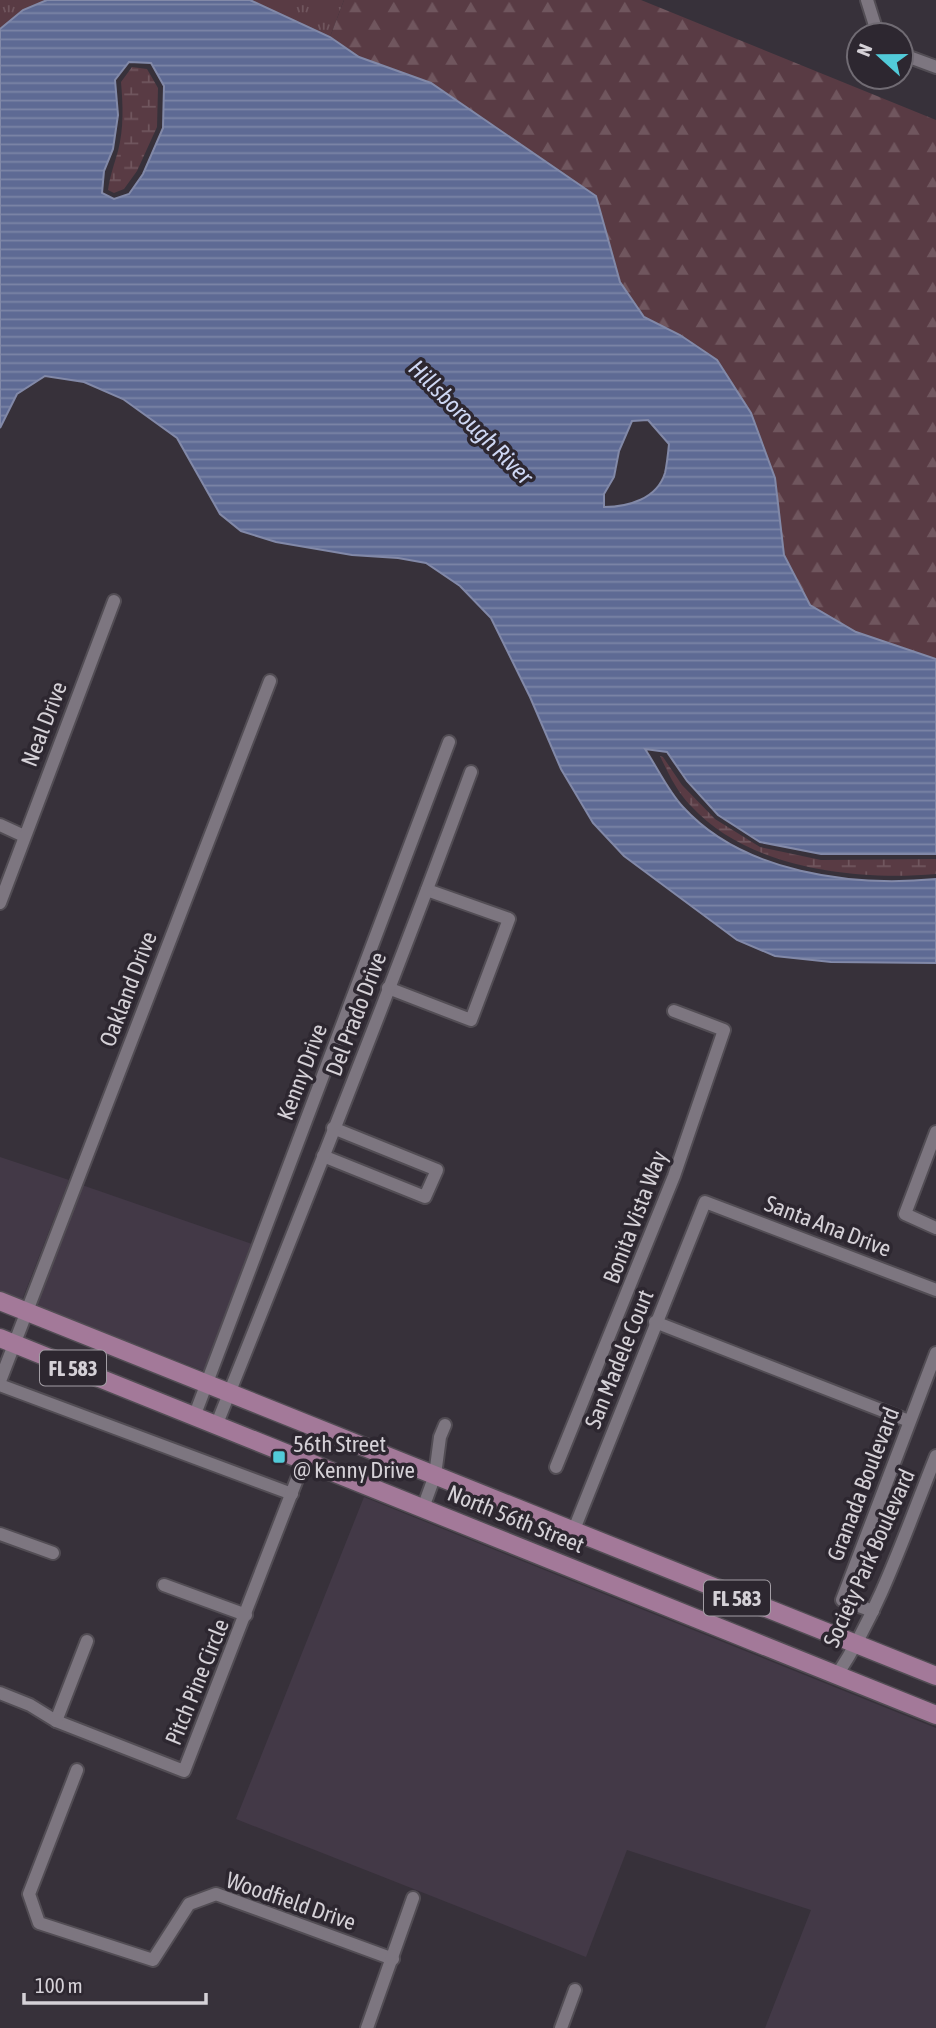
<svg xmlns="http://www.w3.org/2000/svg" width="936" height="2028" font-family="'Asap Condensed',sans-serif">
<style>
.built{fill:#433947}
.grass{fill:url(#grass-tufts)}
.forest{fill:url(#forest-firs)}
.wetland{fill:url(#wetland-marsh)}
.water{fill:url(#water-rules);stroke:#8289a8;stroke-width:2;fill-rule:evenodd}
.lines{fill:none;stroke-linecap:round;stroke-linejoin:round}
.minor-casing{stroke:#524d54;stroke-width:16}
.primary-casing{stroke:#524d54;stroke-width:21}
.minor{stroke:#7d7680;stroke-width:12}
.primary{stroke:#a37999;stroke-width:18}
.poi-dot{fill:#52cbd9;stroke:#2d2730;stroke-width:2.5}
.labels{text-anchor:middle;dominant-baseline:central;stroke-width:7;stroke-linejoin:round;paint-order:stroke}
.shield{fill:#2d2730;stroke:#a39ea5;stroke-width:2}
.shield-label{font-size:21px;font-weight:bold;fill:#d5d1d7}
.street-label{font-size:23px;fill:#d5d1d7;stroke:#2d2730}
.poi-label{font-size:23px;fill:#d5d1d7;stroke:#2d2730;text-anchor:start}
.water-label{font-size:24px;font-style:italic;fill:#ced7f3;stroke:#2d2730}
</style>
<defs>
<pattern id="grass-tufts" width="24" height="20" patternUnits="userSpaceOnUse" patternTransform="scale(1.75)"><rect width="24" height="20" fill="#593b44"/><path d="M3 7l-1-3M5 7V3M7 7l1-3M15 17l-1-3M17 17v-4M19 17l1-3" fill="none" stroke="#70565e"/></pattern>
<pattern id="forest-firs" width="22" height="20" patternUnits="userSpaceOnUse" patternTransform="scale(1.75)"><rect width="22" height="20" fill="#593b44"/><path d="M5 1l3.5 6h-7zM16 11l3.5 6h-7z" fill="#70565e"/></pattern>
<pattern id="wetland-marsh" width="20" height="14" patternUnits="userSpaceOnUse" patternTransform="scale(1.75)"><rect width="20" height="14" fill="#593b44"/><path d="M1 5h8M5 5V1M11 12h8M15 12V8" fill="none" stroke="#70565e"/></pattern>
<pattern id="water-rules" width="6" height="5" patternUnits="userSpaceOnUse" patternTransform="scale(1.75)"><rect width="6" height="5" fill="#5e6a94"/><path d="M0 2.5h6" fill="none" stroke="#7c85a7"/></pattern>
</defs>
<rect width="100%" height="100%" fill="#37313a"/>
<g class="built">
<polygon points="0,1157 69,1180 22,1300 0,1292"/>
<polygon points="82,1185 252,1244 204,1371 36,1306"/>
<polygon points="364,1497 936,1728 936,2028 765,2028 811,1910 627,1850 586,1957 236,1819"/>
</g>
<g class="grass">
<polygon points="0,0 47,0 23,10 0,29"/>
<polygon points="251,0 344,0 330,37"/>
</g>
<polygon class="forest" points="344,0 641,0 936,120 936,659 856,632 810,605 784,555 775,478 680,335 644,317 620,282 596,196 431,83 359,57 330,37"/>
<g class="wetland">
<path d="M 132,67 L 147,69 L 158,88 L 157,127 L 137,171 L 124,189 L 114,193 L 108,190 C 110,176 114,165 118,151 C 124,128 123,105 121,82 Z"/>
<path d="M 660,756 L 663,757 L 682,785 L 715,819 L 760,847 L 821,860 L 936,859 L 936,874 C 855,881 749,869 691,806 C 677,792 668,773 660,756 Z"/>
</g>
<path class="water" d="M 47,0 L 250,0 L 330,37 L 359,57 L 431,83 L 596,196 L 620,282 L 644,317 L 680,335 L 717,360 L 751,413 L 775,478 L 784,555 L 810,605 L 856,632 L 936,659 L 936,854 L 821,854 L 760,842 L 718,815 L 687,781 L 667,752 L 645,749 C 657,767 668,791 683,807 C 743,873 852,887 936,879 L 936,963 L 831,962 L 775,956 L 737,940 L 624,856 L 593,823 L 561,769 L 530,697 L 491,618 L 460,586 L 426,563 L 398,558 L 352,555 L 276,542 L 241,531 L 220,514 L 177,438 L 123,399 L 84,382 L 45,376 L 17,394 L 0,428 L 0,29 L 23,10 ZM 129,62 L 151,63 L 164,86 L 163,128 L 143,174 L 129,194 L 114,199 L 102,193 L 104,171 L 113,149 L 118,115 L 115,80 ZM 648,420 L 669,444 C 668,454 667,464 665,473 C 657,499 628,507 604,507 L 604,494 L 614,477 L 619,451 L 632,421 Z"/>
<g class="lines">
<g class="minor-casing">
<g id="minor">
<polyline points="867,0 878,35"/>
<polyline points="901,54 936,67"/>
<polyline points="0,825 24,836"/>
<polyline points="0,903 114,601"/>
<polyline points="388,988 471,1020 509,919 427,890"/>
<polyline points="936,1132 905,1214 936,1228"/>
<polyline points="323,1156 425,1197 437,1170 333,1128"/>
<polyline points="655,1322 909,1421"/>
<polyline points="0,1381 270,681"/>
<polyline points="0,1385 292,1494"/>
<polyline points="194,1417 449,742"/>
<path d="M 216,1426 C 303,1209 390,991 471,772"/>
<polyline points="556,1467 674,1176 724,1030 674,1011"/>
<polyline points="423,1508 435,1475 440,1437 445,1425"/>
<polyline points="573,1532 705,1202 936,1290"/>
<polyline points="0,1534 53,1553"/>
<polyline points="164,1585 246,1615"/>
<polyline points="873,1611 842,1600 936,1353"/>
<path d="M 837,1675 C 881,1608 906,1530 936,1456"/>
<polyline points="0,1693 30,1705 56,1721 184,1771 304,1461"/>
<polyline points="56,1721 87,1641"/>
<polyline points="77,1770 29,1894 39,1923 153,1960 189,1904 216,1894 393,1959"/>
<polyline points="367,2028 413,1898"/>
<polyline points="561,2028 575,1990"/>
</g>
</g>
<g class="primary-casing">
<g id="primary">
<polyline points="0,1301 936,1676"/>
<polyline points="0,1338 936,1715"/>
</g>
</g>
<use href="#minor" class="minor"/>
<use href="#primary" class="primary"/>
</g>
<rect class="poi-dot" x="272" y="1450" width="14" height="14" rx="3.5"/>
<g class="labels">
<g class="shield">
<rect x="40" y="1350.5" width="66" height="35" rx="5"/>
<rect x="704" y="1580.5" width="66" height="35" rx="5"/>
</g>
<g class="shield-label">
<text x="73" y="1368">FL 583</text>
<text x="737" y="1598">FL 583</text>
</g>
<g class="street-label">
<text transform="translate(44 724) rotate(-69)">Neal Drive</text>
<text transform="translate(128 989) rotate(-69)">Oakland Drive</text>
<text transform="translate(356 1014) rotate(-69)">Del Prado Drive</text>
<text transform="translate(302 1072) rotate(-69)">Kenny Drive</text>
<text transform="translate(635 1217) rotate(-69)">Bonita Vista Way</text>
<text transform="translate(828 1226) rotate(21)">Santa Ana Drive</text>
<text transform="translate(619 1359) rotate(-68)">San Madele Court</text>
<text transform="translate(863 1484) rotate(-69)">Granada Boulevard</text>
<text transform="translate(516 1519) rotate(22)">North 56th Street</text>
<text transform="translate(869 1558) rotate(-66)">Society Park Boulevard</text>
<text transform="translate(197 1682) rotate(-68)">Pitch Pine Circle</text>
<text transform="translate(291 1901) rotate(19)">Woodfield Drive</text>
</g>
<g class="poi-label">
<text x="293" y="1444">56th Street<tspan x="293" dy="26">@ Kenny Drive</tspan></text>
</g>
<g class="water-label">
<text transform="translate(471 422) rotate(45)">Hillsborough River</text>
</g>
</g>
<g transform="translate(880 56) rotate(291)"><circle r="33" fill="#2d2730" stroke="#706b73" stroke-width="2"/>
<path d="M0-5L12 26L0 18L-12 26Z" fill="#52cbd9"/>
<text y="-10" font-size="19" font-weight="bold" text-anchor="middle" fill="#d5d1d7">N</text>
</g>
<path d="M24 1993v10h182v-10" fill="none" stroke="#d5d1d7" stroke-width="3.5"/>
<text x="35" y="1993" font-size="21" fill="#d5d1d7" stroke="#2d2730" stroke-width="5" paint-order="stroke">100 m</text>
</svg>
